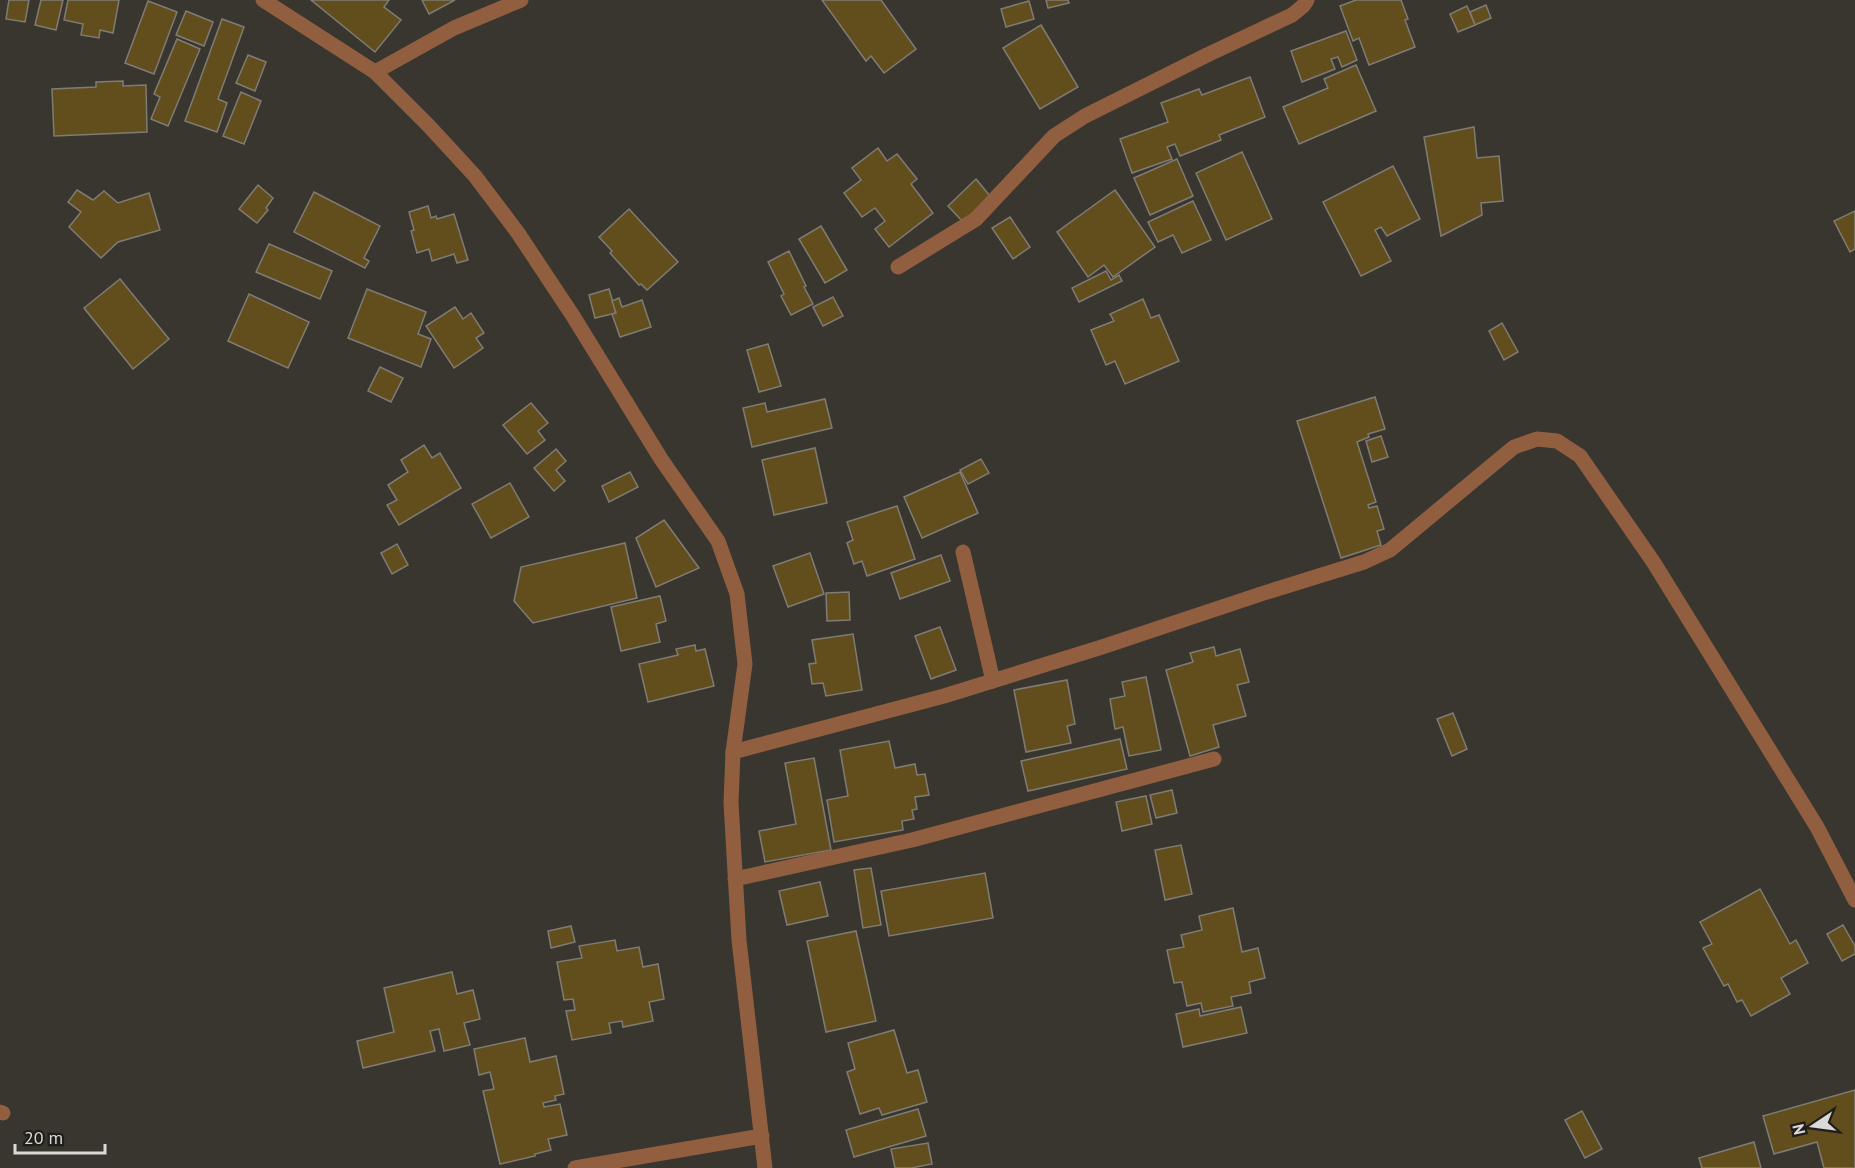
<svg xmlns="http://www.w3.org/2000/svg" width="1855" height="1168" font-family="'PT Sans',sans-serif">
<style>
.building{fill:#624d1d;stroke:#7f7c75;stroke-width:1.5}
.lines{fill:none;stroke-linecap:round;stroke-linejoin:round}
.service{stroke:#915f3f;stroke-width:15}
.minor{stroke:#915f3f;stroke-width:15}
</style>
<rect width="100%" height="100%" fill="#393630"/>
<g class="building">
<polygon points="9,0 29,0 25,22 6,19"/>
<polygon points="41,0 63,0 56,30 35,25"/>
<polygon points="68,0 119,0 113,33 100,30 99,38 81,35 83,24 64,20"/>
<polygon points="311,0 389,0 384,7 401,20 375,52"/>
<polygon points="422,0 455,0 429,14"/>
<polygon points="822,0 881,0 916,49 884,73 871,56 866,61"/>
<polygon points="1046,0 1068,0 1069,3 1048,8"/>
<polygon points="1356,0 1401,0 1408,19 1405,20 1415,47 1369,65 1359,38 1353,41 1340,6"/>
<polygon points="148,1 177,12 154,74 125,63"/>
<polygon points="1029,1 1034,19 1006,27 1001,9"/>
<polygon points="1486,5 1491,18 1475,25 1470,12"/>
<polygon points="1467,6 1475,25 1458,32 1450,14"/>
<polygon points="186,11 213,22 204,46 176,35"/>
<polygon points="222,19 244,27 218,99 227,103 217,132 185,121"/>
<polygon points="1041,25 1078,87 1040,109 1003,48"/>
<polygon points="1346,31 1357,60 1342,67 1338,57 1331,59 1335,69 1302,82 1291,51"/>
<polygon points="177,39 200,49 168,126 151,119 160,97 154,94"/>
<polygon points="248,55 266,62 255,91 236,83"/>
<polygon points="1356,65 1376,111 1299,144 1283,107 1328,88 1324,79"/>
<polygon points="1250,77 1265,117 1219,135 1221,140 1180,156 1175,144 1167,147 1172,159 1132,173 1120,139 1168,122 1161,103 1199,89 1202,95"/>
<polygon points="123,81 123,86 146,85 147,132 54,136 52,89 96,87 96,82"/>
<polygon points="241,92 261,101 244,144 223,136"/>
<polygon points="1474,127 1477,158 1499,156 1503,201 1481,203 1482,215 1441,236 1424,137"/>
<polygon points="878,148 887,161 897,154 917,179 911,184 933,213 889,247 875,229 885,221 875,208 862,217 844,193 861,180 852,168"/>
<polygon points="1242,152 1272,219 1226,240 1196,173"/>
<polygon points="1177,159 1193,196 1150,215 1134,178"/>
<polygon points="1393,166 1420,219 1387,236 1381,227 1375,230 1391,261 1361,276 1323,202"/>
<polygon points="976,179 990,196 963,222 948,206"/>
<polygon points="258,185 273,198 266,208 268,210 257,223 239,209"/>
<polygon points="77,190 93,200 104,191 118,203 149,193 160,230 118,242 101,258 69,227 81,212 68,202"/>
<polygon points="1115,190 1155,247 1113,277 1104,265 1088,277 1057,232"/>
<polygon points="314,192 380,226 364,258 369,261 365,268 294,232"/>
<polygon points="1193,201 1211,240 1182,253 1173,235 1158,242 1148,222"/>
<polygon points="428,206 431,218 436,216 437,219 454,214 468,260 457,263 454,254 432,261 429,249 417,253 411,231 414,230 409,212"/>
<polygon points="629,209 678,262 647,290 641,284 639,285 610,253 612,251 599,237"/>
<polygon points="1855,211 1855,249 1850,252 1834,221"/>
<polygon points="1010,217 1030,247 1013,259 992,228"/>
<polygon points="821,226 847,270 825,283 799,239"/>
<polygon points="269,244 332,271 320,299 256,272"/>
<polygon points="789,251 806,286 804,287 813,304 791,315 781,296 784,294 768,262"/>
<polygon points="1106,271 1111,280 1119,275 1122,281 1079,302 1072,288"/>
<polygon points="120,279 169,339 133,369 84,308"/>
<polygon points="367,289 426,312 418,334 431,339 421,367 348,338"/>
<polygon points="609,289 616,313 595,318 589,295"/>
<polygon points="249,294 309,322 288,368 228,341"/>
<polygon points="833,297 843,316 823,326 813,307"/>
<polygon points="619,298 622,307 642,300 651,327 620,337 612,314 616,313 612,301"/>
<polygon points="1143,299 1151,318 1159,315 1179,361 1125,384 1115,361 1106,365 1091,330 1114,321 1110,314"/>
<polygon points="455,307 463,319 471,313 484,333 476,338 483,348 454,368 426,326"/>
<polygon points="1502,323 1518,352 1504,360 1489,331"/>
<polygon points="768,344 781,386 759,392 747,350"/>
<polygon points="380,367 403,378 391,402 368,391"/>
<polygon points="1375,397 1385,429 1368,434 1369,437 1357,442 1376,502 1368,505 1369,508 1377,506 1384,529 1377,531 1381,545 1341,558 1297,421"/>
<polygon points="825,399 832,428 752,447 743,408 765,403 767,412"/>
<polygon points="531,403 548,423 538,431 545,440 527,454 503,425"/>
<polygon points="1381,436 1388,457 1372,462 1366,441"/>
<polygon points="424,445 432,458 440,453 461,488 399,525 387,505 397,500 388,485 408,472 401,460"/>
<polygon points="815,448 827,503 774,515 762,460"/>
<polygon points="556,449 566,461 556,470 565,481 554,491 534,468"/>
<polygon points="981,459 989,473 968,484 960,470"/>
<polygon points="630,472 638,487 609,502 602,486"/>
<polygon points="960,472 978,513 922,538 904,497"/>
<polygon points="510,483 529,517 491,538 472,504"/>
<polygon points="897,506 915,559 867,576 862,561 854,564 847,543 853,540 847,522"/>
<polygon points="664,520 699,568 656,587 636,538"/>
<polygon points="625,543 637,598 533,623 514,601 521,567"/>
<polygon points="397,544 408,565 392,574 381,553"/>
<polygon points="810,553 824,594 788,607 773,566"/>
<polygon points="941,555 950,581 900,599 891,573"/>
<polygon points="849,592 850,620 827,621 826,593"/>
<polygon points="660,596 666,621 656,624 660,642 621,651 611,607"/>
<polygon points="940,627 956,670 931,679 915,636"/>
<polygon points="853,634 862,690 826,696 823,683 812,684 809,664 816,663 812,640"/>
<polygon points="695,645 696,651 705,649 714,686 648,702 639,664 678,655 676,649"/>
<polygon points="1214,647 1216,656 1240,649 1249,682 1237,685 1246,716 1213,725 1219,747 1190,756 1166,670 1193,662 1190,653"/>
<polygon points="1146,677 1161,750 1129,756 1123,727 1115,729 1110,699 1125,696 1122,682"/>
<polygon points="1067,680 1075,724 1067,726 1071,743 1026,752 1014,690"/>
<polygon points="1453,713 1467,749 1452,756 1437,719"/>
<polygon points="1120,739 1127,769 1028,791 1021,761"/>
<polygon points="889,741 895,768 915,764 917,775 925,774 929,795 915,797 917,809 912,810 914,819 902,821 903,830 834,842 827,800 848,796 840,750"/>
<polygon points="814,758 831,850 765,862 759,831 796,824 785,763"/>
<polygon points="1172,790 1177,813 1156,818 1150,795"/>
<polygon points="1146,796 1152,824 1122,831 1116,802"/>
<polygon points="1181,845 1192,894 1165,900 1155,850"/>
<polygon points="871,868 881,925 863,928 854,870"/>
<polygon points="985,873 993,918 889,936 881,891"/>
<polygon points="820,882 828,916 787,925 779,891"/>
<polygon points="1760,889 1790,944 1796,940 1808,963 1781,978 1790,994 1751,1016 1742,1000 1737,1002 1728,984 1724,986 1703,948 1712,944 1700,922"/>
<polygon points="1233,908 1242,952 1258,948 1265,978 1249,982 1251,993 1231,997 1233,1006 1203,1012 1201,1003 1187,1006 1182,982 1174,983 1167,950 1184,947 1181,935 1202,930 1199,916"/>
<polygon points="1843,925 1855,946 1855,954 1842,961 1827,934"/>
<polygon points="571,926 575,942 551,948 548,931"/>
<polygon points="856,931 876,1021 826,1032 807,941"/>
<polygon points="615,940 617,951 639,947 643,967 658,964 664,999 649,1002 653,1021 623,1027 622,1021 609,1023 611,1033 572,1040 566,1011 575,1010 573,999 564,1000 557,962 582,958 579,946"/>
<polygon points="452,972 457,994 473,990 480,1019 464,1023 470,1045 444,1051 439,1029 430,1031 435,1051 363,1068 357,1041 394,1032 384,988"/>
<polygon points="1241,1007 1247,1033 1183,1047 1176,1014 1199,1009 1200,1016"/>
<polygon points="894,1030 907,1073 918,1070 927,1102 882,1115 879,1108 860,1114 847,1072 855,1069 848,1043"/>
<polygon points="525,1038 530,1062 556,1056 564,1094 555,1096 556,1100 543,1103 544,1107 560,1104 567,1135 548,1139 551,1150 535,1154 535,1156 500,1164 483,1091 494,1089 490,1072 479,1075 474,1049"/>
<polygon points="1855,1090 1855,1168 1824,1168 1817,1142 1774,1154 1763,1116"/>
<polygon points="918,1109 926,1136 854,1157 846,1130"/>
<polygon points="1582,1111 1602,1149 1585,1158 1565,1120"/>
<polygon points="1754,1142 1761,1168 1702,1168 1699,1158"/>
<polygon points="928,1143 932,1164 911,1168 895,1168 891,1149"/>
</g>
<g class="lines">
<g class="service">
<polyline points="963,552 993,681"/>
<polyline points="575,1168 762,1136"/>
</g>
<g class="minor">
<polyline points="263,0 375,72 428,125 475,176 518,233 573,316 661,459 718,541 737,594 745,664 733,752 731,803 739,940 765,1168"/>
<polyline points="375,72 454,28 521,0"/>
<polyline points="898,267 976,219 1054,136 1085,116 1207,55 1292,15 1303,6 1307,0"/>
<polyline points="733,752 944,696 1102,647 1264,593 1364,562 1390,550 1514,447 1537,439 1557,441 1580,456 1654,563 1817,827 1855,900"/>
<polyline points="735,879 912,840 1214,759"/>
<polyline points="0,1112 3,1113"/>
</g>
</g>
<g transform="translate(1813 1126) rotate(257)" stroke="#1f1e1b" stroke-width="4.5" paint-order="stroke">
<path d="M0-4.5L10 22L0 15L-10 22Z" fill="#dad9d5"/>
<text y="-9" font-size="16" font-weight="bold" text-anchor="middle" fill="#dad9d5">N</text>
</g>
<path d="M15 1144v9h90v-9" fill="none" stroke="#dad9d5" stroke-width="3"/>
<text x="24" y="1144" font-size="18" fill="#dad9d5" stroke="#1f1e1b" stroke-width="4.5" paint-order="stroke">20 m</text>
</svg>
